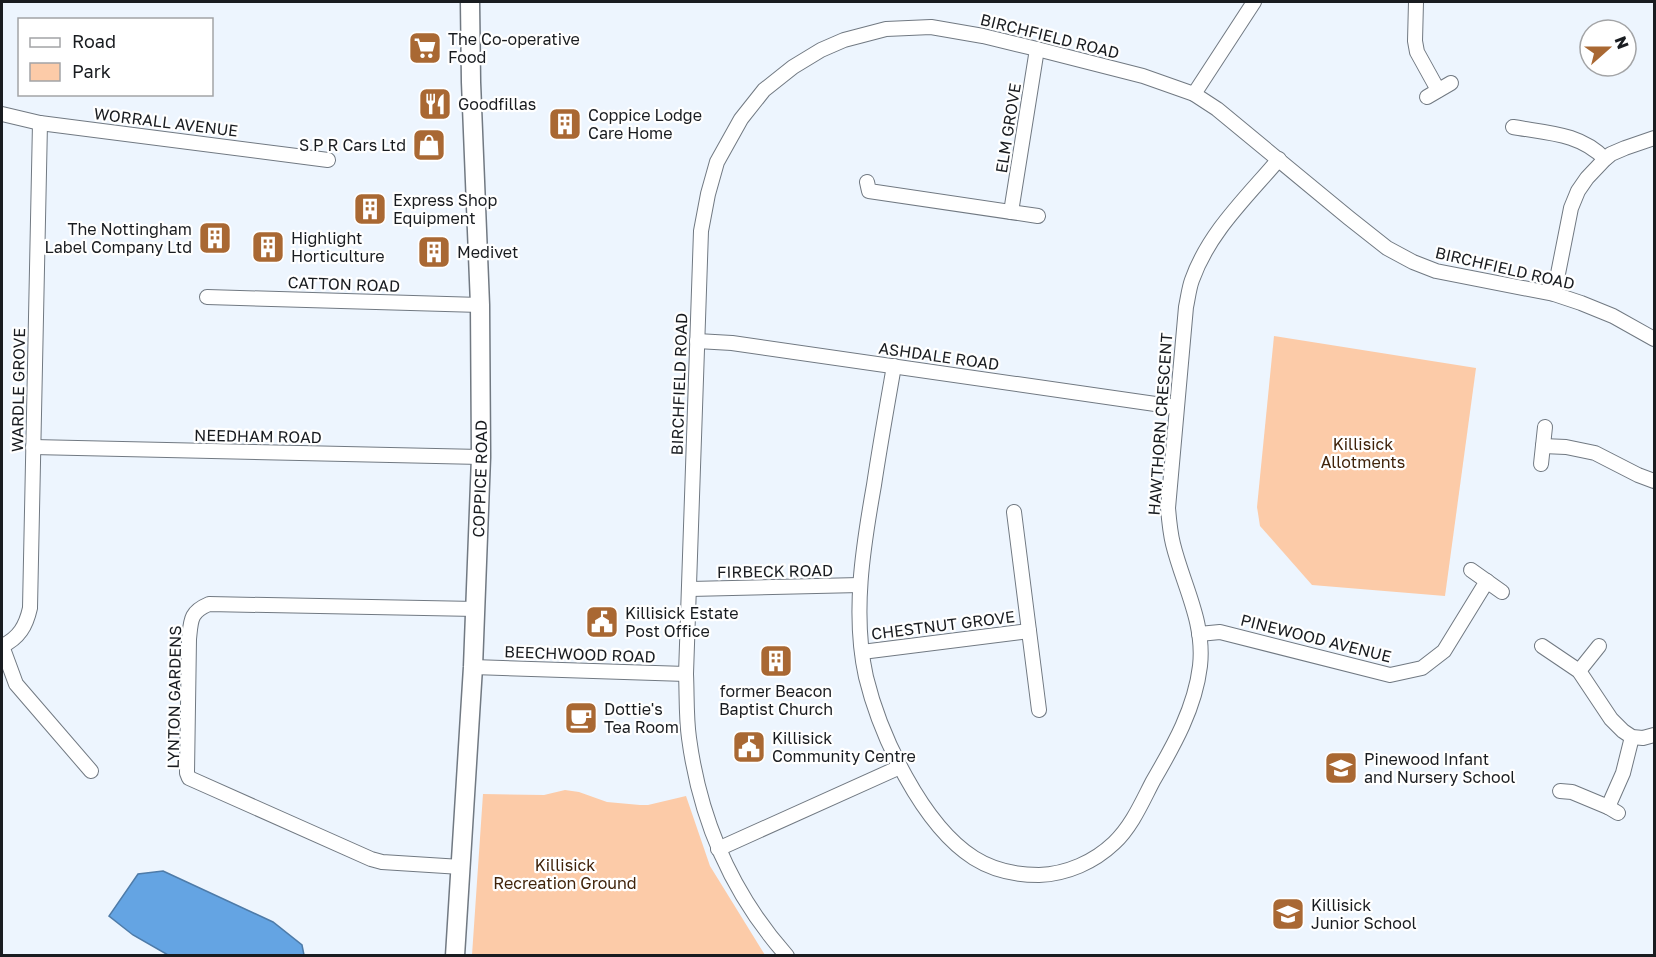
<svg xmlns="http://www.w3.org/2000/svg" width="1656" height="957" font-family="'Golos Text',sans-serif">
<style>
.green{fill:#fccba8}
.water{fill:#64a4e3;stroke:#4e7ba8;stroke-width:1.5}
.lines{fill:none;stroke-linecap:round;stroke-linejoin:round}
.street-casing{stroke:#717982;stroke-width:16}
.secondary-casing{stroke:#717982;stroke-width:21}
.street{stroke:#fff;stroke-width:14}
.secondary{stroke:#fff;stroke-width:18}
.labels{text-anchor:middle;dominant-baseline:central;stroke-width:4.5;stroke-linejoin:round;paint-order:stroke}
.street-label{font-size:16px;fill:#191c20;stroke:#fff}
.poi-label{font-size:16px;fill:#191c20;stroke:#fff;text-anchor:start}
.park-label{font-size:16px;fill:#40230a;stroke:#fff}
</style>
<rect width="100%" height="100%" fill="#edf5fe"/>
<g class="green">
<polygon points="1274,336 1476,368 1445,596 1312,585 1260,526 1257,507"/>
<polygon points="565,790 579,792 607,802 640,805 648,805 686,796 710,866 765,955 472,955 483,794 544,795"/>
</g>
<polygon class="water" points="163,871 273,922 302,945 304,955 168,955 133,935 109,916 138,874"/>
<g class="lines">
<g class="street-casing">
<g id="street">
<polyline points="1416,2 1415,41 1417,52 1438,90"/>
<polyline points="1194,94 1254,2"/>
<polyline points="1427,97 1451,83"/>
<polyline points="2,114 40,123 328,160"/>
<path d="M 1513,127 C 1547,133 1580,133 1605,159"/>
<polyline points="867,182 869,191 1038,216"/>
<polyline points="1011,212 1037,49"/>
<polyline points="1554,294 1571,208 1578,191 1587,178 1605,159 1611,154 1625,148 1654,138"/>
<polyline points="207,297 480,305"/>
<polyline points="697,341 732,343 1176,407"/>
<path d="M 894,366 C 887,406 880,445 874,485 C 863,547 852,614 866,677 C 880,735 922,825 974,858 C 993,870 1017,875 1039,875 C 1067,874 1094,862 1114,843 C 1132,826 1142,802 1153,781 C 1174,745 1195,708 1200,666 C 1205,622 1183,585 1173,544 C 1170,532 1169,520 1168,508 L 1186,307 C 1188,298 1189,288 1192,280 C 1209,232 1247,197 1279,159"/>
<polyline points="1543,446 1566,447 1595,453 1638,475 1654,481"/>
<polyline points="33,447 481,457"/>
<polyline points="1541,464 1545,427"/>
<polyline points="1014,512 1039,710"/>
<polyline points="1471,570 1502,592"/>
<polyline points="690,589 860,585"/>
<polyline points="1199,634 1220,632 1390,675 1422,668 1444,651 1487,581"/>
<path d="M 2,646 C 19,638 26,626 30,608 L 40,123"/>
<polyline points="2,646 16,684 91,771"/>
<polyline points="1542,646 1579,671 1611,719 1623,731 1632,737 1643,738 1654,735"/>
<polyline points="862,652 1029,631"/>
<polyline points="473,667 686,674"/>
<polyline points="1579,671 1599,646"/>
<polyline points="1560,791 1572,792 1608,807"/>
<polyline points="1618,813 1608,807 1623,773 1632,737"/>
<polyline points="718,849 900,767"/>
<path d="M 461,867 L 382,862 L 371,859 L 189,778 L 187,773 L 189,639 C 191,620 190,612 209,604 L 476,609"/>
<path d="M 787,956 C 732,894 700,820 689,738 C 686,717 687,695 686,674 L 701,231 L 708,194 L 717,162 L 741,119 L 764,90 L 793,67 L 821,50 L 844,40 L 886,29 L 931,27 L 983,36 L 1037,49 L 1143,76 L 1194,94 L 1217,109 L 1349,218 L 1387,248 L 1413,262 L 1436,271 L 1554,294 L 1581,303 L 1613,316 L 1654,339"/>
</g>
</g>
<g class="secondary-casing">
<g id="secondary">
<path id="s1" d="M 455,956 L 473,667 L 481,457 L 480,305 L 471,82 L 470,2"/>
</g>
</g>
<use href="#street" class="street"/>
<use href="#secondary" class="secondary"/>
</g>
<defs>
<g id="supermarket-square" transform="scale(1.725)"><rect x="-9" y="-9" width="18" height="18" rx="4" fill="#a96833" stroke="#fff"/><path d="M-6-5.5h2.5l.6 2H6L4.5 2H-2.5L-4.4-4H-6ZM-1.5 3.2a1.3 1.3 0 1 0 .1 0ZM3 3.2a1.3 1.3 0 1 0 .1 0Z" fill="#fff"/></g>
<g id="restaurant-square" transform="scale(1.725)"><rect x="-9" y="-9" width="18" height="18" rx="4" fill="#a96833" stroke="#fff"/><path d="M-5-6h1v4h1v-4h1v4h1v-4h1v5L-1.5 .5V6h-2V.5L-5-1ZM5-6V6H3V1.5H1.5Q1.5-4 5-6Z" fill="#fff"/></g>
<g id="building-square" transform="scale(1.725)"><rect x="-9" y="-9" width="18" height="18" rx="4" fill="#a96833" stroke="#fff"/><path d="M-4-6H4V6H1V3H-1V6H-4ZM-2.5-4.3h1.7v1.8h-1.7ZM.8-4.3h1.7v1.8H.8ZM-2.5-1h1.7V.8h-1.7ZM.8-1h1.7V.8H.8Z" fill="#fff"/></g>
<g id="shop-square" transform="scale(1.725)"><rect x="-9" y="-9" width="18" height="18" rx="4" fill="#a96833" stroke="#fff"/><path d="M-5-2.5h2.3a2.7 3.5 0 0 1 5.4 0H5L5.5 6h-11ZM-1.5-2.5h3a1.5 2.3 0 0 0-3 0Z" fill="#fff"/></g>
<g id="civic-square" transform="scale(1.725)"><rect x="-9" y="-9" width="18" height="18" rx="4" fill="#a96833" stroke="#fff"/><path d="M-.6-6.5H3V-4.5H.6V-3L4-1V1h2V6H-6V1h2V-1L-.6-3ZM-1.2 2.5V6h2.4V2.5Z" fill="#fff"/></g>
<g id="cafe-square" transform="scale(1.725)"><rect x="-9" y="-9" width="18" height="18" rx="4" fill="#a96833" stroke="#fff"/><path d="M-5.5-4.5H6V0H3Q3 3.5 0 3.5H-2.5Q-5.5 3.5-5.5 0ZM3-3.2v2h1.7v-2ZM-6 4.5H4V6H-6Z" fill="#fff"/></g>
<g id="school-square" transform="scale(1.725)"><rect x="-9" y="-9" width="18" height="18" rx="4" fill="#a96833" stroke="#fff"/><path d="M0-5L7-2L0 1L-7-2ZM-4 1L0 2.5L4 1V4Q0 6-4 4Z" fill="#fff"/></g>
</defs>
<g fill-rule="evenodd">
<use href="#supermarket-square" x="425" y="48"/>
<use href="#restaurant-square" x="435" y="104"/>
<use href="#building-square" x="565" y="124"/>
<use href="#shop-square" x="429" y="145"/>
<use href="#building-square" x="370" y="209"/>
<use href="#building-square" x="215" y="238"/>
<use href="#building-square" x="268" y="247"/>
<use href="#building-square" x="434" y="252"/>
<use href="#civic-square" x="602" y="622"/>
<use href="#building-square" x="776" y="661"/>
<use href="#cafe-square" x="581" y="718"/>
<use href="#civic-square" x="749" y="747"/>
<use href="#school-square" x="1341" y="768"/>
<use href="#school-square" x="1288" y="914"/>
</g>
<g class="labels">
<g class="street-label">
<text transform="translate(1050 36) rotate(14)">BIRCHFIELD ROAD</text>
<text transform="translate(166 122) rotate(7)">WORRALL AVENUE</text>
<text transform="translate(1008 128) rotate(-81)">ELM GROVE</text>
<text transform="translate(1505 268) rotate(13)">BIRCHFIELD ROAD</text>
<text transform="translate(344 284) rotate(2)">CATTON ROAD</text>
<text transform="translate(939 356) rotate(8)">ASHDALE ROAD</text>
<text transform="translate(679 384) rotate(-88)">BIRCHFIELD ROAD</text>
<text transform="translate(18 390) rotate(-89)">WARDLE GROVE</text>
<text transform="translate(1160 424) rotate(-86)">HAWTHORN CRESCENT</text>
<text transform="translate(258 436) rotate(1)">NEEDHAM ROAD</text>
<text stroke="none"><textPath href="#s1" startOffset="478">COPPICE ROAD</textPath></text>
<text transform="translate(775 571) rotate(-1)">FIRBECK ROAD</text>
<text transform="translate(943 625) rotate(-7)">CHESTNUT GROVE</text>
<text transform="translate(1316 638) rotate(14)">PINEWOOD AVENUE</text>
<text transform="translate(580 654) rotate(2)">BEECHWOOD ROAD</text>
<text transform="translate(174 697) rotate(-89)">LYNTON GARDENS</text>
</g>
<g class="poi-label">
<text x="448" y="39">The Co-operative<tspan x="448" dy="18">Food</tspan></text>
<text x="458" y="104">Goodfillas</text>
<text x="588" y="115">Coppice Lodge<tspan x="588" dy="18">Care Home</tspan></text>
<text x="406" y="145" text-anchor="end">S P R Cars Ltd</text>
<text x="393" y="200">Express Shop<tspan x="393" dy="18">Equipment</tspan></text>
<text x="192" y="229" text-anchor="end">The Nottingham<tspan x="192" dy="18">Label Company Ltd</tspan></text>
<text x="291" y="238">Highlight<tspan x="291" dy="18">Horticulture</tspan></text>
<text x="457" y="252">Medivet</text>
<text x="625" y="613">Killisick Estate<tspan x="625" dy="18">Post Office</tspan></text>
<text x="776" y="691" text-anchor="middle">former Beacon<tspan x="776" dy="18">Baptist Church</tspan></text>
<text x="604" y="709">Dottie's<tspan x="604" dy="18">Tea Room</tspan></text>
<text x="772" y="738">Killisick<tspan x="772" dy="18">Community Centre</tspan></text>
<text x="1364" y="759">Pinewood Infant<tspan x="1364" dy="18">and Nursery School</tspan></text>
<text x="1311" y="905">Killisick<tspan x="1311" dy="18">Junior School</tspan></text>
</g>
<g class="park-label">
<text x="1363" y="444">Killisick<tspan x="1363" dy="18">Allotments</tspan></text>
<text x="565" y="865">Killisick<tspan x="565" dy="18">Recreation Ground</tspan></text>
</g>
</g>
<rect width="1656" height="957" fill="none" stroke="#191c20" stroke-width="6"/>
<rect x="18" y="18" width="195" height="78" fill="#ffffff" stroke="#a3a4a6" stroke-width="1.5"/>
<rect x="30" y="38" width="30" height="9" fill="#ffffff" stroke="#a3a4a6" stroke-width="1.5"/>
<text x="72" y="48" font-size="18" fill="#191c20">Road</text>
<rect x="30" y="63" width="30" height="18" fill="#fccba8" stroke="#a3a4a6" stroke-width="1.5"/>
<text x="72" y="78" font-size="18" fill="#191c20">Park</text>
<g transform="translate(1608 48) rotate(69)"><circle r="28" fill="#ffffff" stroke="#a3a4a6" stroke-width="1.5"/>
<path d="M0-4.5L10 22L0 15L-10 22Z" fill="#a96833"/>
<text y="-9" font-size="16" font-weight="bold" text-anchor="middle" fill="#191c20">N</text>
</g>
</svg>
